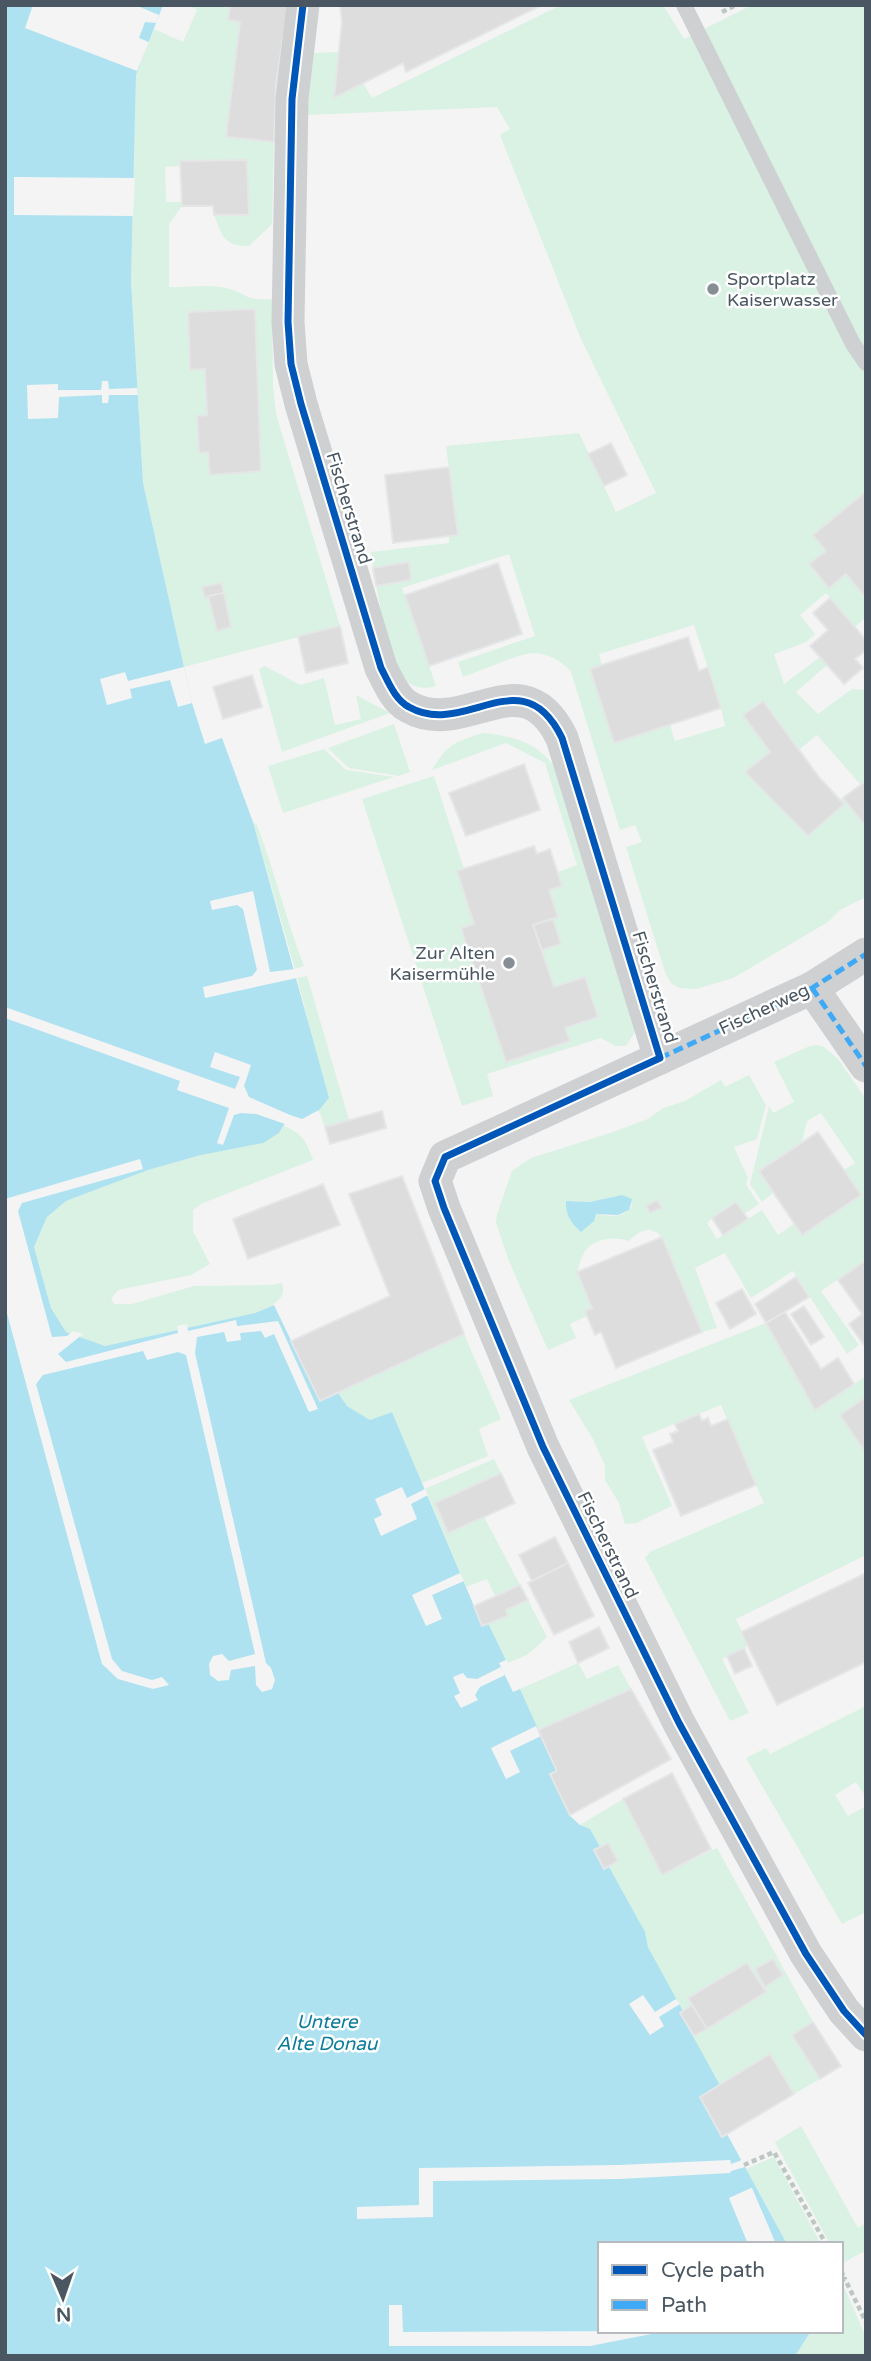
<svg xmlns="http://www.w3.org/2000/svg" width="871" height="2361" font-family="'Varela Round',sans-serif">
<style>
.green{fill:#d9f2e3;fill-rule:evenodd}
.water{fill:#aee2f0}
.pier{fill:#f4f4f4}
.building{fill:#ddddde;stroke:#e5e6e7;stroke-width:2}
.lines{fill:none;stroke-linecap:round;stroke-linejoin:round}
.path{stroke:#bcc7c4;stroke-width:4.5;stroke-dasharray:5 3.5;stroke-linecap:butt}
.lane{stroke:#ced0d2;stroke-width:16}
.street{stroke:#ced0d2;stroke-width:33}
.quiet{stroke:#3fa9f5;stroke-width:5;stroke-dasharray:10 5;stroke-linecap:butt}
.cycleway-casing{stroke:#fff;stroke-width:11}
.cycleway{stroke:#0057b8;stroke-width:7}
.poi-dot{fill:#868d94;stroke:#fff;stroke-width:2.5}
.labels{text-anchor:middle;dominant-baseline:central;stroke-width:5;stroke-linejoin:round;paint-order:stroke}
.poi-label{font-size:18px;fill:#4a5661;stroke:#fff;text-anchor:start}
.street-label{font-size:18px;fill:#4a5661;stroke:#fff}
.water-label{font-size:19px;font-style:italic;fill:#0c7c9b;stroke:#fff}
</style>
<rect width="100%" height="100%" fill="#f4f4f4"/>
<g class="green">
<path d="M 188,5 L 230,5 L 229,20 L 240,22 L 226,136 L 274,142 L 272,224 L 249,246 C 224,246 223,237 214,215 L 249,215 L 247,160 L 181,161 L 181,166 L 165,167 L 166,202 L 181,202 L 182,206 L 169,224 L 169,287 C 188,288 210,283 230,289 C 251,296 246,301 272,299 L 273,386 L 276,414 L 340,626 L 184,667 L 143,483 L 131,281 L 136,75 L 154,29 L 183,42 L 197,10 Z"/>
<path d="M 561,5 L 663,5 L 684,39 L 752,5 L 866,5 L 866,617 L 855,627 L 826,593 L 800,615 L 815,634 L 806,642 L 774,654 L 784,684 L 820,657 L 827,665 L 796,692 L 818,714 L 852,689 L 866,690 L 866,781 L 861,785 L 817,735 L 799,750 L 770,752 L 745,772 L 808,836 L 843,804 L 840,800 L 843,798 L 866,826 L 866,897 L 840,910 L 828,922 L 733,978 L 696,989 L 680,988 L 672,984 L 666,975 L 626,847 L 642,842 L 635,825 L 620,830 L 571,672 C 563,661 545,652 532,653 C 518,654 478,672 463,677 L 458,662 L 535,636 L 509,554 L 402,588 L 436,686 C 421,691 407,685 397,672 C 389,662 380,603 376,586 L 411,580 L 409,563 L 373,568 L 371,552 L 449,543 L 449,536 L 458,535 L 446,446 L 579,433 L 616,512 L 656,493 L 581,339 L 500,135 L 510,129 L 497,107 L 307,115 L 314,53 L 339,52 L 334,98 L 363,83 L 372,98 ZM 694,625 L 721,708 L 725,726 L 675,741 L 670,725 L 614,743 L 590,669 L 602,665 L 599,654 Z"/>
<polygon points="265,666 300,685 324,678 335,725 361,719 356,695 390,713 282,752 259,669"/>
<polygon points="394,724 410,772 399,776 349,768 328,748"/>
<path d="M 483,733 C 512,736 534,741 553,765 L 614,964 L 628,1000 L 635,1032 L 626,1046 L 615,1046 L 601,1038 L 487,1074 L 493,1096 L 462,1106 L 362,799 L 434,776 L 464,869 L 457,871 L 474,924 L 462,929 L 506,1061 L 569,1040 L 565,1028 L 598,1017 L 585,977 L 554,987 L 542,950 L 561,943 L 553,919 L 558,917 L 549,890 L 562,885 L 558,872 L 577,865 L 545,763 L 506,743 L 432,770 C 447,744 455,742 483,733 Z"/>
<polygon points="324,749 346,770 394,777 283,813 268,766"/>
<path d="M 253,822 L 257,825 C 275,872 286,920 304,966 L 295,969 Z"/>
<polygon points="307,976 349,1120 325,1127 319,1111 311,1103 307,1016 297,978"/>
<path d="M 817,1045 L 824,1047 L 838,1059 L 866,1099 L 866,1260 L 821,1291 L 859,1345 L 847,1354 L 793,1271 L 751,1298 L 725,1253 L 695,1268 L 717,1328 L 702,1332 L 662,1237 C 650,1224 639,1231 629,1241 C 614,1236 591,1238 583,1255 C 580,1260 579,1266 577,1272 L 592,1308 L 585,1311 L 587,1316 L 570,1324 L 576,1338 L 548,1350 L 509,1261 L 496,1223 L 497,1214 L 512,1171 L 531,1158 L 613,1132 L 648,1119 L 663,1108 L 685,1101 L 721,1080 L 725,1087 L 749,1075 L 766,1105 L 757,1139 L 734,1147 L 748,1178 L 746,1185 L 759,1204 L 744,1214 L 712,1218 L 707,1223 L 717,1239 L 762,1210 L 778,1235 L 795,1223 L 803,1235 L 861,1195 L 844,1170 L 855,1163 L 821,1113 L 807,1121 L 802,1142 L 760,1171 L 774,1192 L 762,1202 L 750,1184 L 769,1106 L 773,1113 L 794,1102 L 774,1062 L 810,1046 ZM 622,1195 L 632,1205 C 620,1228 584,1209 567,1201 L 589,1202 Z"/>
<path d="M 284,1126 C 302,1133 307,1142 313,1160 L 203,1203 L 193,1210 L 193,1231 L 210,1264 L 191,1275 L 118,1290 L 111,1299 L 114,1304 L 132,1304 L 194,1286 L 272,1285 L 282,1283 C 288,1301 268,1307 255,1313 L 105,1346 L 66,1332 L 51,1308 L 34,1247 L 47,1217 L 66,1201 L 148,1170 L 279,1133 Z"/>
<polygon points="766,1323 815,1410 866,1376 866,1397 840,1415 866,1453 866,1555 736,1619 748,1646 722,1659 749,1713 730,1721 645,1558 650,1552 764,1503 721,1405 642,1437 672,1506 636,1523 625,1524 619,1503 605,1480 605,1466 593,1439 569,1400"/>
<polygon points="464,1334 501,1419 479,1429 488,1456 422,1483 392,1412 370,1420 347,1406 338,1393"/>
<polygon points="494,1459 501,1473 435,1503 448,1533 484,1517 520,1585 495,1596 487,1579 466,1587 425,1489"/>
<polygon points="528,1600 547,1637 527,1655 508,1663 488,1623 508,1616 506,1610"/>
<polygon points="578,1663 587,1679 618,1665 631,1689 538,1730 520,1689"/>
<polygon points="866,1706 866,1797 856,1782 835,1795 848,1816 866,1806 866,1912 842,1924 746,1758 766,1748 770,1754"/>
<path d="M 623,1799 L 663,1874 L 717,1848 L 813,2022 L 793,2035 L 820,2079 L 794,2094 L 770,2055 L 720,2085 L 715,2075 L 676,2030 L 679,2004 L 648,1947 L 645,1932 L 628,1919 L 580,1825 ZM 608,1843 L 618,1861 L 604,1869 L 594,1851 ZM 765,1992 L 695,2036 L 680,2013 L 692,2005 L 688,1998 Z"/>
<polygon points="801,2126 858,2228 866,2223 866,2255 863,2252 841,2264 841,2244 830,2244 775,2142"/>
<polygon points="774,2157 821,2244 787,2244 746,2169"/>
<polygon points="843,2285 866,2337 866,2356 795,2356 811,2331 841,2331"/>
</g>
<g class="water">
<polygon points="5,5 163,5 136,75 131,281 143,483 192,703 205,744 222,738 253,822 329,1098 319,1110 302,1119 290,1115 279,1133 263,1143 201,1155 148,1170 66,1201 47,1217 34,1247 51,1308 66,1332 105,1346 255,1313 274,1305 320,1401 338,1393 347,1406 370,1420 392,1412 482,1625 488,1623 506,1660 499,1663 513,1692 520,1689 557,1771 550,1775 569,1815 580,1825 590,1829 600,1847 594,1851 604,1869 609,1867 645,1932 648,1947 683,2011 680,2013 720,2085 700,2098 722,2137 727,2134 787,2244 600,2244 600,2331 811,2331 795,2356 5,2356"/>
<path d="M 622,1195 L 632,1199 L 629,1210 L 618,1215 L 596,1214 L 594,1221 L 581,1232 C 571,1223 565,1214 566,1201 L 589,1202 Z"/>
</g>
<g class="pier">
<polygon points="33,5 135,5 159,15 156,23 145,22 139,38 149,42 137,71 25,28"/>
<polygon points="14,177 135,178 133,216 14,215"/>
<polygon points="102,381 108,381 109,389 137,388 138,395 109,395 108,403 102,403 102,395 59,397 58,418 28,419 27,385 58,384 58,390 101,390"/>
<polygon points="184,667 192,703 178,707 170,680 130,689 132,698 107,705 100,679 125,672 128,681"/>
<polygon points="253,891 270,972 295,969 297,978 205,998 203,987 252,976 257,970 243,909 237,905 212,910 210,901"/>
<polygon points="5,1007 235,1089 240,1077 210,1067 215,1052 251,1065 244,1086 249,1097 290,1115 285,1124 256,1114 241,1113 234,1115 223,1145 217,1143 229,1108 177,1090 180,1081 5,1018"/>
<polygon points="140,1159 143,1169 22,1203 18,1211 52,1337 67,1336 73,1331 83,1334 58,1354 66,1362 178,1333 177,1326 187,1324 188,1331 236,1320 237,1326 278,1321 318,1409 309,1412 274,1334 265,1338 261,1331 240,1333 241,1340 227,1342 224,1332 197,1337 195,1353 266,1663 271,1668 275,1680 272,1689 262,1692 256,1685 255,1666 231,1670 229,1680 218,1681 210,1675 209,1664 213,1656 222,1654 229,1661 255,1654 186,1355 178,1352 147,1360 143,1351 43,1375 36,1384 112,1659 122,1671 152,1680 162,1677 169,1685 153,1689 118,1679 102,1664 5,1306 5,1199"/>
<polygon points="402,1487 407,1498 425,1489 428,1495 411,1504 417,1519 381,1536 374,1519 382,1515 375,1499"/>
<polygon points="460,1573 464,1581 432,1595 442,1619 426,1626 412,1595"/>
<polygon points="501,1667 505,1675 480,1687 475,1695 478,1700 461,1708 454,1696 460,1693 453,1677 463,1673 467,1678 477,1679"/>
<polygon points="536,1726 541,1736 510,1751 520,1772 506,1779 491,1748"/>
<polygon points="643,1995 655,2012 676,1999 680,2004 659,2017 664,2026 650,2035 629,2004"/>
<polygon points="730,2160 731,2164 742,2160 745,2167 731,2171 730,2173 619,2179 433,2181 433,2217 357,2219 357,2207 419,2205 419,2168 619,2165"/>
<polygon points="751,2188 752,2188 776,2244 748,2244 729,2198"/>
<polygon points="389,2305 402,2305 403,2332 667,2331 590,2346 389,2346"/>
</g>
<g class="building">
<polygon points="230,5 288,5 276,84 274,142 226,137 240,22 228,20"/>
<polygon points="340,5 542,5 406,72 403,63 334,98 342,21"/>
<polygon points="247,160 249,215 214,215 213,206 182,206 180,161"/>
<polygon points="255,309 261,471 210,475 208,452 199,453 197,416 207,415 205,369 190,370 188,312"/>
<polygon points="611,443 627,475 604,486 588,454"/>
<polygon points="449,467 458,535 393,543 385,475"/>
<polygon points="864,493 866,496 866,598 846,574 829,588 809,564 826,551 813,535"/>
<polygon points="409,562 411,580 376,586 373,568"/>
<polygon points="498,563 522,634 429,666 405,595"/>
<polygon points="221,583 224,593 205,598 202,587"/>
<polygon points="224,593 231,627 217,631 208,596"/>
<polygon points="830,598 866,640 866,650 855,659 863,668 844,684 810,646 828,630 813,613"/>
<polygon points="340,626 348,663 306,673 298,636"/>
<polygon points="688,637 699,671 708,667 721,708 614,743 590,669"/>
<polygon points="252,675 262,707 223,719 213,687"/>
<polygon points="763,701 819,777 844,804 808,836 745,772 770,752 743,715"/>
<polygon points="524,764 540,810 466,836 449,793"/>
<polygon points="866,781 866,822 864,824 843,798"/>
<polygon points="534,846 537,854 550,849 562,886 549,890 558,917 533,925 554,987 585,977 598,1017 565,1028 570,1041 506,1062 461,928 474,924 457,871"/>
<polygon points="553,919 561,944 542,950 533,925"/>
<polygon points="382,1111 386,1128 330,1144 325,1127"/>
<polygon points="818,1132 861,1195 802,1235 759,1171"/>
<polygon points="402,1176 464,1334 320,1401 291,1341 390,1296 349,1194"/>
<polygon points="323,1184 340,1225 248,1259 233,1219"/>
<polygon points="657,1200 662,1208 650,1213 646,1206"/>
<polygon points="736,1202 748,1219 723,1235 712,1218"/>
<polygon points="662,1237 702,1332 616,1368 601,1332 595,1335 587,1316 585,1311 592,1308 577,1272"/>
<polygon points="866,1260 866,1348 849,1324 862,1314 838,1280"/>
<polygon points="796,1277 809,1297 766,1323 755,1304"/>
<polygon points="742,1289 756,1314 730,1329 716,1303"/>
<polygon points="804,1306 824,1337 811,1345 791,1314"/>
<polygon points="785,1312 821,1369 838,1358 854,1384 815,1410 766,1323"/>
<polygon points="866,1397 866,1453 840,1415"/>
<polygon points="699,1414 702,1421 708,1418 711,1426 728,1419 756,1485 681,1516 653,1450 673,1442 670,1434 678,1431 675,1424"/>
<polygon points="501,1473 515,1503 448,1533 435,1503"/>
<polygon points="555,1537 568,1563 532,1581 519,1555"/>
<polygon points="568,1563 594,1616 554,1635 528,1583"/>
<polygon points="866,1573 866,1662 777,1705 741,1632"/>
<polygon points="520,1585 528,1600 506,1610 508,1616 482,1626 474,1606"/>
<polygon points="599,1627 609,1648 578,1663 569,1642"/>
<polygon points="744,1648 752,1666 735,1674 727,1656"/>
<polygon points="631,1689 671,1759 570,1815 550,1774 557,1771 538,1730"/>
<polygon points="672,1773 711,1849 662,1875 623,1799"/>
<polygon points="608,1843 618,1861 604,1869 594,1850"/>
<polygon points="773,1959 783,1975 765,1987 755,1969"/>
<polygon points="747,1963 766,1992 707,2029 688,1998"/>
<polygon points="692,2005 707,2029 694,2036 680,2013"/>
<polygon points="813,2022 841,2066 820,2079 792,2035"/>
<polygon points="770,2054 794,2094 722,2137 700,2097"/>
</g>
<g class="lines">
<g class="path">
<polyline points="722,12 736,5"/>
<polyline points="744,2165 774,2152 826,2244"/>
<polyline points="841,2271 845,2279"/>
<polyline points="841,2280 845,2279 866,2322"/>
</g>
<polyline class="lane" points="684,5 853,344 866,363"/>
<g class="street">
<path d="M 303,5 L 292,99 L 288,322 L 291,364 L 301,404 L 381,668 C 388,681 395,700 409,707 C 465,739 522,656 562,738 L 660,1058 L 445,1157 L 435,1181 L 444,1208 L 543,1447 L 679,1723 L 806,1954 L 844,2011 L 866,2035"/>
<polyline points="812,988 866,1066"/>
<polyline points="660,1058 812,988 866,954"/>
</g>
<g class="quiet">
<polyline points="812,988 866,1066"/>
<polyline points="660,1058 812,988 866,954"/>
</g>
<g class="cycleway-casing">
<path id="cycleway" d="M 303,5 L 292,99 L 288,322 L 291,364 L 301,404 L 381,668 C 388,681 395,700 409,707 C 465,739 522,656 562,738 L 660,1058 L 445,1157 L 435,1181 L 444,1208 L 543,1447 L 679,1723 L 806,1954 L 844,2011 L 866,2035"/>
</g>
<use href="#cycleway" class="cycleway"/>
</g>
<g class="poi-dot">
<circle cx="713" cy="289" r="7"/>
<circle cx="509" cy="963" r="7"/>
</g>
<g class="labels">
<g class="poi-label">
<text x="727" y="279">Sportplatz<tspan x="727" dy="21">Kaiserwasser</tspan></text>
<text x="495" y="953" text-anchor="end">Zur Alten<tspan x="495" dy="21">Kaisermühle</tspan></text>
</g>
<g class="street-label">
<text transform="translate(349 508) rotate(73)">Fischerstrand</text>
<text transform="translate(655 987) rotate(73)">Fischerstrand</text>
<text transform="translate(764 1009) rotate(-25)">Fischerweg</text>
<text transform="translate(608 1545) rotate(64)">Fischerstrand</text>
</g>
<g class="water-label">
<text x="327" y="2022">Untere<tspan x="327" dy="22">Alte Donau</tspan></text>
</g>
</g>
<rect width="871" height="2361" fill="none" stroke="#4a5661" stroke-width="14"/>
<rect x="598" y="2242" width="245" height="91" fill="#ffffff" stroke="#b7bbc0" stroke-width="2"/>
<rect x="612" y="2265" width="35" height="10" fill="#0057b8" stroke="#b7bbc0" stroke-width="2"/>
<text x="661" y="2277" font-size="21" fill="#4a5661">Cycle path</text>
<rect x="612" y="2300" width="35" height="10" fill="#3fa9f5" stroke="#b7bbc0" stroke-width="2"/>
<text x="661" y="2312" font-size="21" fill="#4a5661">Path</text>
<g transform="translate(63 2298) rotate(178)" stroke="#ffffff" stroke-width="5" paint-order="stroke">
<path d="M0-5L12 26L0 18L-12 26Z" fill="#4a5661"/>
<text y="-10" font-size="19" font-weight="bold" text-anchor="middle" fill="#4a5661">N</text>
</g>
</svg>
